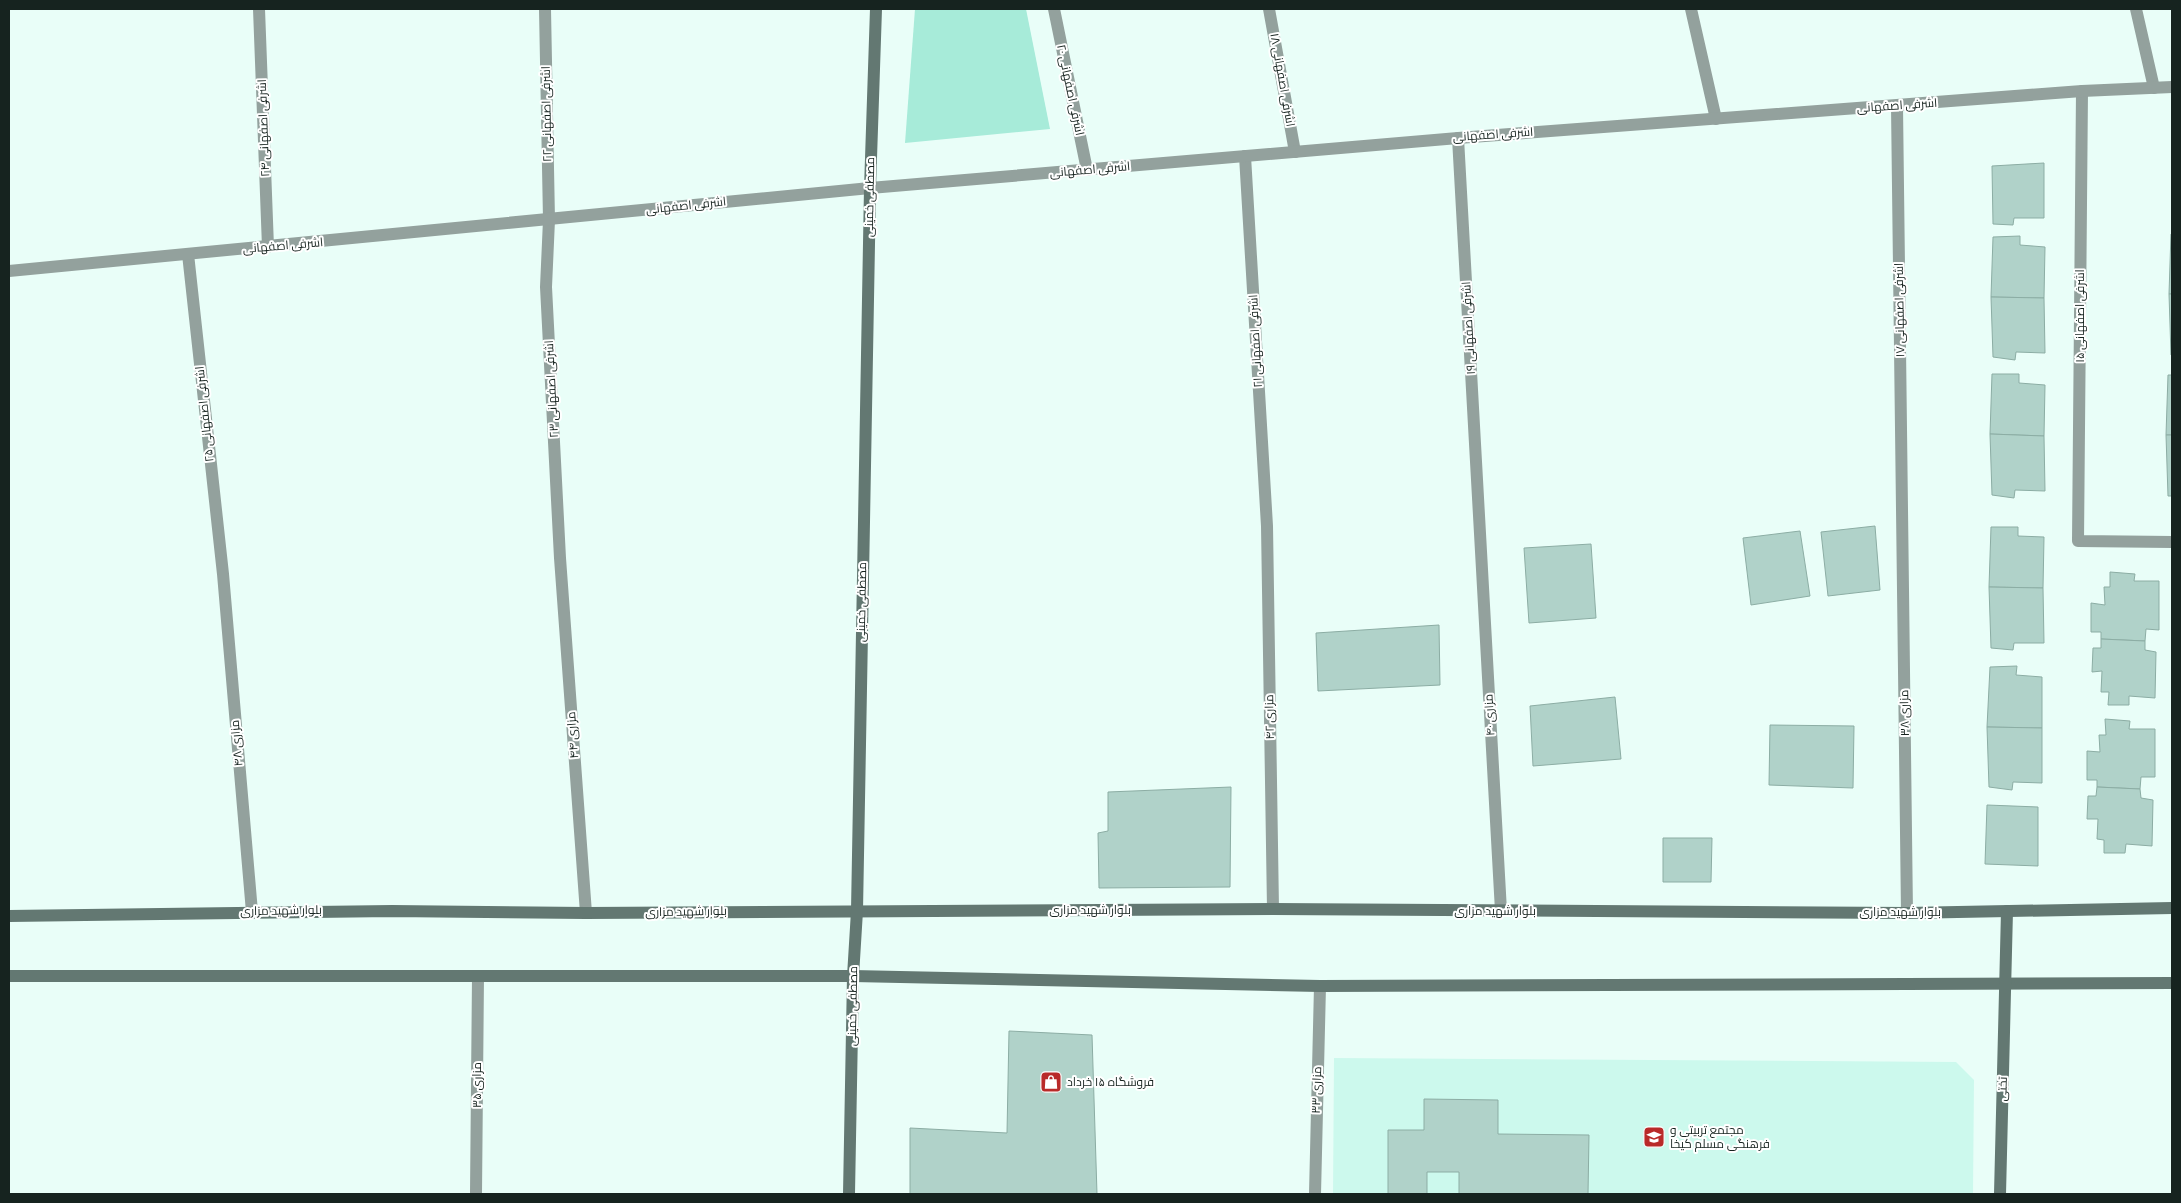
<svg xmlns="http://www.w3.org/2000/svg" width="2181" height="1203" font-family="Signika,Cairo,sans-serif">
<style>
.built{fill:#ccf9ed}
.green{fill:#a7ebd9}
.building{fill:#b0d2c9;stroke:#8cada4}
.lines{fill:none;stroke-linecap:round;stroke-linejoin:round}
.street{stroke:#93a19d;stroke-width:12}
.secondary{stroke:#637872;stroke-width:12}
.labels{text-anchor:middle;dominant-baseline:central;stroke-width:4;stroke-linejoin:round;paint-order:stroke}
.street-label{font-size:12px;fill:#16231f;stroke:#fff}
.poi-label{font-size:12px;fill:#16231f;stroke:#fff;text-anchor:start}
</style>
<rect width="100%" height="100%" fill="#e9fef8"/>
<polygon class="built" points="1334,1058 1956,1062 1974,1080 1973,1194 1333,1194"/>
<polygon class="green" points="915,9 1026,9 1050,129 905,143"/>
<g class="building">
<polygon points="2044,163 2044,218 2014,218 2013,225 1993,224 1992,166"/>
<polygon points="2171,234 2172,234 2172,294 2169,294"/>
<polygon points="2020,236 2020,245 2045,247 2044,298 1991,297 1993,237"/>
<polygon points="2169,294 2172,294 2172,355 2171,355"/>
<polygon points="1991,297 2044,298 2045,353 2016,352 2015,360 1993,357"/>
<polygon points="1992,374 2019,374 2019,383 2045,385 2044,436 1990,434"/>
<polygon points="2168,375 2172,375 2172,435 2166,435"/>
<polygon points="1990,434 2044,436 2045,491 2015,490 2014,498 1992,495"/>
<polygon points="2166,435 2172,435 2172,496 2168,496"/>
<polygon points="1875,526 1880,590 1828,596 1821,532"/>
<polygon points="1991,527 2018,527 2018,536 2044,537 2043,588 1989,587"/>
<polygon points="1800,531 1810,596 1751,605 1743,538"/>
<polygon points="1591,544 1596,618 1529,623 1524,548"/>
<polygon points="2110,572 2135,574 2134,581 2159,581 2159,630 2146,629 2145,641 2101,639 2101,632 2091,632 2091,603 2105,605 2104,587 2110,587"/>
<polygon points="1989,587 2043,588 2044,643 2014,643 2013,650 1991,648"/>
<polygon points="1439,625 1440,685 1318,691 1316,633"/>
<polygon points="2101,639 2145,641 2145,650 2156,652 2155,698 2129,696 2129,705 2108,705 2109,692 2101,692 2102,671 2092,672 2093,648 2101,648"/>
<polygon points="2017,666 2016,675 2042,677 2042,728 1987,727 1990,667"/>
<polygon points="1615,697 1621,759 1533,766 1530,706"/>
<polygon points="2105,719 2130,721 2129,729 2155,729 2155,777 2141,777 2140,789 2097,787 2097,780 2087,780 2087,751 2100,752 2099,735 2106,735"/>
<polygon points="1770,725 1854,726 1853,788 1769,785"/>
<polygon points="1987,727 2042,728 2042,783 2013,782 2012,790 1989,787"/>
<polygon points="1231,787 1230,887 1099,888 1098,833 1108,831 1108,792"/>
<polygon points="2097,787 2140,789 2141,798 2153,800 2152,846 2126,844 2125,853 2104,853 2104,840 2097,839 2098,819 2087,819 2088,796 2096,796"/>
<polygon points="1987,805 2038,807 2038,866 1985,864"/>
<polygon points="1663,838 1712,838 1711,882 1663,882"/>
<polygon points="1009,1031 1092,1035 1097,1194 910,1194 910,1128 1007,1133"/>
<polygon points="1424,1099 1498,1100 1498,1134 1589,1135 1588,1194 1459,1194 1459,1172 1427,1172 1427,1194 1388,1194 1388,1130 1424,1130"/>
</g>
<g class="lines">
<g class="street">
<polyline points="259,9 268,247"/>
<polyline points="545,9 549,220 546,287 560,558 586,913"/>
<polyline points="1054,9 1087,170"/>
<polyline points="1269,9 1295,152"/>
<polyline points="1691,9 1716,119"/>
<polyline points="2136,9 2154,88"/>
<polyline points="2082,91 2078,541 2172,542"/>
<polyline points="1897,106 1907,913"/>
<polyline points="1458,138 1501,911"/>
<polyline points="1245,156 1267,526 1273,909"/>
<polyline points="188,254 223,574 252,912"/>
<polyline points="9,271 870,188 1458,138 2082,91 2172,87"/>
<polyline points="476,1194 478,976"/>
<polyline points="1315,1194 1320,986"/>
</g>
<g class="secondary">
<polyline points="9,916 392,911 586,913 1273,909 1907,913 2172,908"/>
<polyline points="9,976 853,976 1320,986 2172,983"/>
<polyline points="849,1194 853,976 857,911 870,188 876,9"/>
<polyline points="2000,1194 2007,911"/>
</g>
</g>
<defs>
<g id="shop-square" transform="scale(1.125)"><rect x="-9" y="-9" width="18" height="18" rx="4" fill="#b92a29" stroke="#fff"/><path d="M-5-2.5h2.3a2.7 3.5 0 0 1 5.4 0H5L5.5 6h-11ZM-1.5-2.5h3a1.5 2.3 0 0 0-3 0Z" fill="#fff"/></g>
<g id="school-square" transform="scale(1.125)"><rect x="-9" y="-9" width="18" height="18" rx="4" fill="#b92a29" stroke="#fff"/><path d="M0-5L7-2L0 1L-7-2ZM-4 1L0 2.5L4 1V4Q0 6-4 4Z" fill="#fff"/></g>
</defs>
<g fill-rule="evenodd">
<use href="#shop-square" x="1051" y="1082"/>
<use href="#school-square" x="1654" y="1137"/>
</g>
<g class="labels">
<g class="street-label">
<text transform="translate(1282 80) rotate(80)">اشرفی اصفهانی ۱۸</text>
<text transform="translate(1070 90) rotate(78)">اشرفی اصفهانی ۲۰</text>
<text transform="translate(1897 106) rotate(-4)">اشرفی اصفهانی</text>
<text transform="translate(547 114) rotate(-91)">اشرفی اصفهانی ۲۲</text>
<text transform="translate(264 128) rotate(-92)">اشرفی اصفهانی ۲۴</text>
<text transform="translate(1493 135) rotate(-4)">اشرفی اصفهانی</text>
<text transform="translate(1090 170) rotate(-5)">اشرفی اصفهانی</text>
<text transform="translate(870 197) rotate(-89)">مصطفی خمینی</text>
<text transform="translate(686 206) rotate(-6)">اشرفی اصفهانی</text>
<text transform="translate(283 246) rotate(-5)">اشرفی اصفهانی</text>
<text transform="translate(1900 310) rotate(-91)">اشرفی اصفهانی ۱۷</text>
<text transform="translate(2080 316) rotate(-90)">اشرفی اصفهانی ۱۵</text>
<text transform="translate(1469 328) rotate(-93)">اشرفی اصفهانی ۱۹</text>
<text transform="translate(1256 341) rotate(-93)">اشرفی اصفهانی ۲۱</text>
<text transform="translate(552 389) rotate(-93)">اشرفی اصفهانی ۲۳</text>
<text transform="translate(205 414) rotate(-96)">اشرفی اصفهانی ۲۵</text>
<text transform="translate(862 602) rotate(-89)">مصطفی خمینی</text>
<text transform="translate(1905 713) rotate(-91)">مزاری ۳۸</text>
<text transform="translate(1490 715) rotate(-93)">مزاری ۴۰</text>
<text transform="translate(1270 717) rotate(-91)">مزاری ۴۲</text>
<text transform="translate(573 735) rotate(-94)">مزاری ۴۴</text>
<text transform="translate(237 743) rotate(-95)">مزاری ۴۸</text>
<text x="1090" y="910">بلوار شهید مزاری</text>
<text transform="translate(281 911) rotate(-1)">بلوار شهید مزاری</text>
<text x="1495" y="911">بلوار شهید مزاری</text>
<text transform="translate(686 912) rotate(-1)">بلوار شهید مزاری</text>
<text x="1900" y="912">بلوار شهید مزاری</text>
<text transform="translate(853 1006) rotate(-89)">مصطفی خمینی</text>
<text transform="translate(477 1085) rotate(-90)">مزاری ۳۵</text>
<text transform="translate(2003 1089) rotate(-88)">تختی</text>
<text transform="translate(1317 1090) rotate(-88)">مزاری ۳۳</text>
</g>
<g class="poi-label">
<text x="1067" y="1082">فروشگاه ۱۵ خرداد</text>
<text x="1670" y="1130">مجتمع تربیتی و<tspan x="1670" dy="14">فرهنگی مسلم کیخا</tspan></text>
</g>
</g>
<rect width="2181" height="1203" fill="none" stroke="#16231f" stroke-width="20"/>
</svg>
